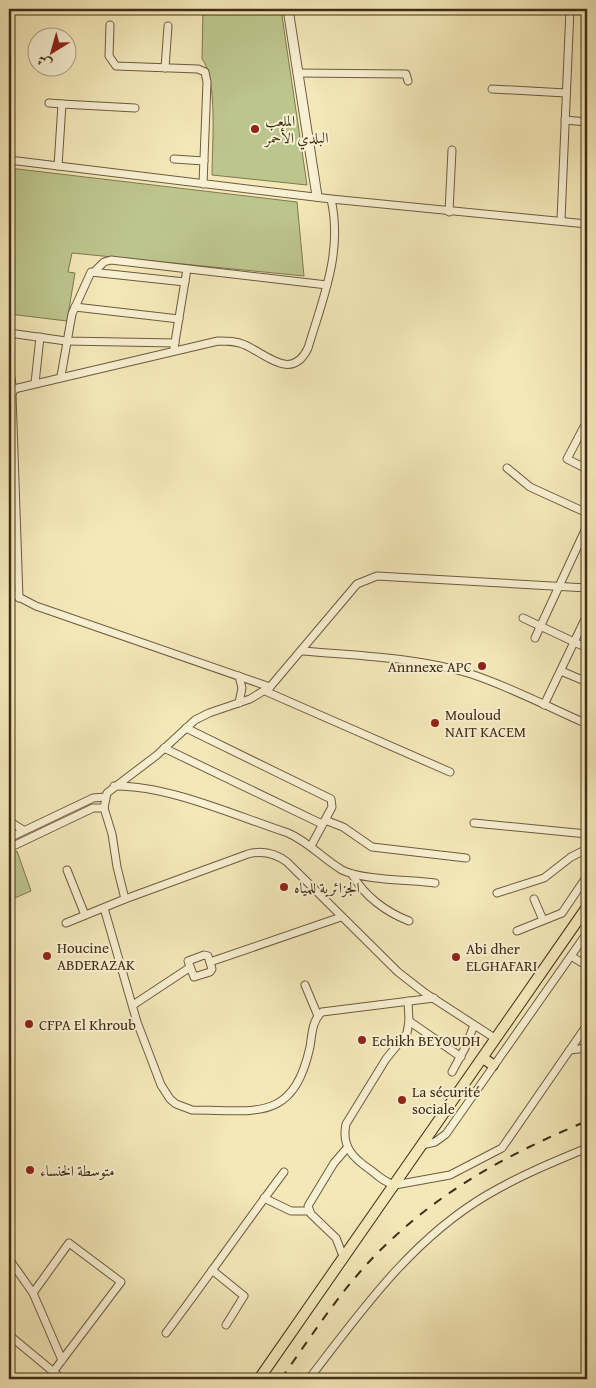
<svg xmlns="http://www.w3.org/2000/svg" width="596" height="1388" font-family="'Gentium Book Plus',Amiri,serif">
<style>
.green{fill:#bdc58e;stroke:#7e7852}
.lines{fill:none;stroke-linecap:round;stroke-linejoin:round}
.minor-casing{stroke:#6d5b3e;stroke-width:9}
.tertiary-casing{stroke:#6d5b3e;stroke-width:11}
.primary-casing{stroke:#402c15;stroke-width:12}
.minor{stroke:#f8f0d2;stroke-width:7}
.tertiary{stroke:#f8f0d2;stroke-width:9}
.primary{stroke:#f4e8b9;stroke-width:10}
.rail{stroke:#402c15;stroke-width:2;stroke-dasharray:9 9;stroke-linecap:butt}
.poi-dot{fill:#8f2418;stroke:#f8f0d2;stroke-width:2}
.labels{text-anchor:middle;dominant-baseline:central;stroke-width:4;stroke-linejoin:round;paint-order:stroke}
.poi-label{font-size:15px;fill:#402c15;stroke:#f8f0d2;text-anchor:start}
</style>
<rect width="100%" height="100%" fill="#f4e8b9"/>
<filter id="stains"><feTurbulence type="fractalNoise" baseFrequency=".004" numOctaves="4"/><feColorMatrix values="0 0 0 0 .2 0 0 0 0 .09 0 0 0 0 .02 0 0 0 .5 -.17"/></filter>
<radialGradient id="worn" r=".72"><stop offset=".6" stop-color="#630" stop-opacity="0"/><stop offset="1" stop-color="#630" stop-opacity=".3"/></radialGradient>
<g class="green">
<path d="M 203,9 L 281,9 L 307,185 L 212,175 C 212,148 218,78 202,59 Z"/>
<polygon points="9,168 297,202 304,276 72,253 68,272 75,273 67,321 9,314"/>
<polygon points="17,851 31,891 10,900 9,855"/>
</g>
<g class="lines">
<g class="minor-casing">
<g id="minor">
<polyline points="110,25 109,56 116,66 198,69 205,72 207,82 203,184"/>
<polyline points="165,68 168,26"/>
<polyline points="297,73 406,74 408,81"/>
<polyline points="492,89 566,93"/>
<polyline points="49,103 62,104"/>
<polyline points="565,120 587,122"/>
<polyline points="174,159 204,161"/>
<polyline points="9,160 331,199 587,224"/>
<polyline points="58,166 62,104 135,108"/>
<polyline points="449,212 452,150"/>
<polyline points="561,220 570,9"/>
<polyline points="95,271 104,262 111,260 327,285"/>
<polyline points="75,307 179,319"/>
<polyline points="9,333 66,341 175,343"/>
<polyline points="10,333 10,372 13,391"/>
<polyline points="174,348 187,269"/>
<polyline points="61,376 72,314 91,272 185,282"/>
<polyline points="35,383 40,337"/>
<polyline points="587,421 567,459 587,469"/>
<polyline points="507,468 530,487 587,513"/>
<polyline points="9,592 36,606 270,687"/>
<path d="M 19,598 L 12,395 L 14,389 L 218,341 C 228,341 237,341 245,345 C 266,354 292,382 308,348 C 323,298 343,252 331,199"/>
<polyline points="523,618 587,648"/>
<polyline points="535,638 587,526"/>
<path d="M 303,651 C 358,656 415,657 468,673 C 509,686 548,707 587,724"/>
<polyline points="561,671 587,682"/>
<polyline points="239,676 242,688 239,703"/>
<polyline points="265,691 450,772"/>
<polyline points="544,705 587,615"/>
<polyline points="186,728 331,799 332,807 311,846"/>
<polyline points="164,748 322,824"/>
<path d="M 114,786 C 168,785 236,816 288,833 C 309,842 323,859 342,870 C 361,880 412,880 435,883"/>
<polyline points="325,820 343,827 372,847 466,858"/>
<polyline points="9,821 23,830"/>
<polyline points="474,823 587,834"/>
<polyline points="9,838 93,798 105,797"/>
<polyline points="9,848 93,808 104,808"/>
<polyline points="67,870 85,915"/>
<path d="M 352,874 C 364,896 386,912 409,921"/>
<polyline points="497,893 544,878 571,857 587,849"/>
<polyline points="125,899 117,867 112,834 104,808 107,793 157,755 195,720 209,713 250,699 270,687 357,584 377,576 587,588"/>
<polyline points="534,899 543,920"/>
<path d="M 104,908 L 137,1022 L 161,1085 L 170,1099 L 176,1104 L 192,1110 C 256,1110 293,1123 310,1047 C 312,1035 312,1020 322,1012 L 434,998"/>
<path d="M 66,923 L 125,899 L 248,854 C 263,850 275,853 287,862 L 398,972 L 425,993 L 496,1039"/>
<polyline points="517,931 562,913 587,876"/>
<polygon points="204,955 208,956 212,969 210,972 194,977 188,961"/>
<polyline points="571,956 587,966"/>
<polyline points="210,962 341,917"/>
<polyline points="305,985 318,1016"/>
<path d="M 408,1001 L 409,1021 L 407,1033 L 386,1059 L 346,1124 C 341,1147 354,1159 372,1171 C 379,1177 386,1183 395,1185 L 450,1175 L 502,1148 L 587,1025"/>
<polyline points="133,1005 189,968"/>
<polyline points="409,1021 461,1057"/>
<polyline points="570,1050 587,1048"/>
<polyline points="452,1072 466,1046 474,1025"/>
<polyline points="422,1145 435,1142 446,1134 587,933"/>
<polyline points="264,1198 291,1211 309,1211"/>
<polyline points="343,1256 336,1238 311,1214 308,1206 334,1163 347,1148"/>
<polyline points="9,1259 33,1293 62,1360"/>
<polyline points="212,1270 244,1296 226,1325"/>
<polyline points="33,1293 69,1243 121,1282 53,1372"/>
<path d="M 166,1333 C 206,1280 244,1225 284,1172"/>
<polyline points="9,1335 62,1379"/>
<path d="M 309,1379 C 361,1311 412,1239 487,1195 C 519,1176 553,1162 587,1148"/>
</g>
</g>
<g class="tertiary-casing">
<polyline id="tertiary" points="288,9 317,196"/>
</g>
<g class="primary-casing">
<g id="primary">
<polyline points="483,1058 493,1065"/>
<polyline points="259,1379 587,907"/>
</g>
</g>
<use href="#minor" class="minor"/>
<use href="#tertiary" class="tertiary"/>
<use href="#primary" class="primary"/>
<path class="rail" d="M 281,1379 C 315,1331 347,1280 391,1240 C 448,1186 515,1151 587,1121"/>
</g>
<g class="poi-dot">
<circle cx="255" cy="129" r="5"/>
<circle cx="482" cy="666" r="5"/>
<circle cx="435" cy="723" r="5"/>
<circle cx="284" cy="887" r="5"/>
<circle cx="47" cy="956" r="5"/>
<circle cx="456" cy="957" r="5"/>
<circle cx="29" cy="1024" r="5"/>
<circle cx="362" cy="1040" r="5"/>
<circle cx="402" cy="1100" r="5"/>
<circle cx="30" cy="1170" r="5"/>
</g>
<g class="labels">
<g class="poi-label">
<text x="265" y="120">الملعب<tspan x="265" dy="17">البلدي الأحمر</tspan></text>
<text x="472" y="666" text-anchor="end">Annnexe APC</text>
<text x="445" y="714">Mouloud<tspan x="445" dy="17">NAIT KACEM</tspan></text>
<text x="294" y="887">الجزائرية للمياه</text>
<text x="57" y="947">Houcine<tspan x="57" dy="17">ABDERAZAK</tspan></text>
<text x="466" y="948">Abi dher<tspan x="466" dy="17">ELGHAFARI</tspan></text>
<text x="39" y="1024">CFPA El Khroub</text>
<text x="372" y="1040">Echikh BEYOUDH</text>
<text x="412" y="1091">La sécurité<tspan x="412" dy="17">sociale</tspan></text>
<text x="40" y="1170">متوسطة الخنساء</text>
</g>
</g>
<rect width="596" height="1388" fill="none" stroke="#f4e8b9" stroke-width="30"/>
<rect x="10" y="10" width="576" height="1368" fill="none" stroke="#402c15" stroke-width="2.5"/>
<rect x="15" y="15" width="566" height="1358" fill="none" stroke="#402c15"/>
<g transform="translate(52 52) rotate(217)"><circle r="24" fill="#f8f0d2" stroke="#aea286"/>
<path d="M0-4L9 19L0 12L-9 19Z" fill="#8f2418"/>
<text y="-8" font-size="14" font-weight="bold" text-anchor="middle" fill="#402c15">ش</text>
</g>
<rect width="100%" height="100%" filter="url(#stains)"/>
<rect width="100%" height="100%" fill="url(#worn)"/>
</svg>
